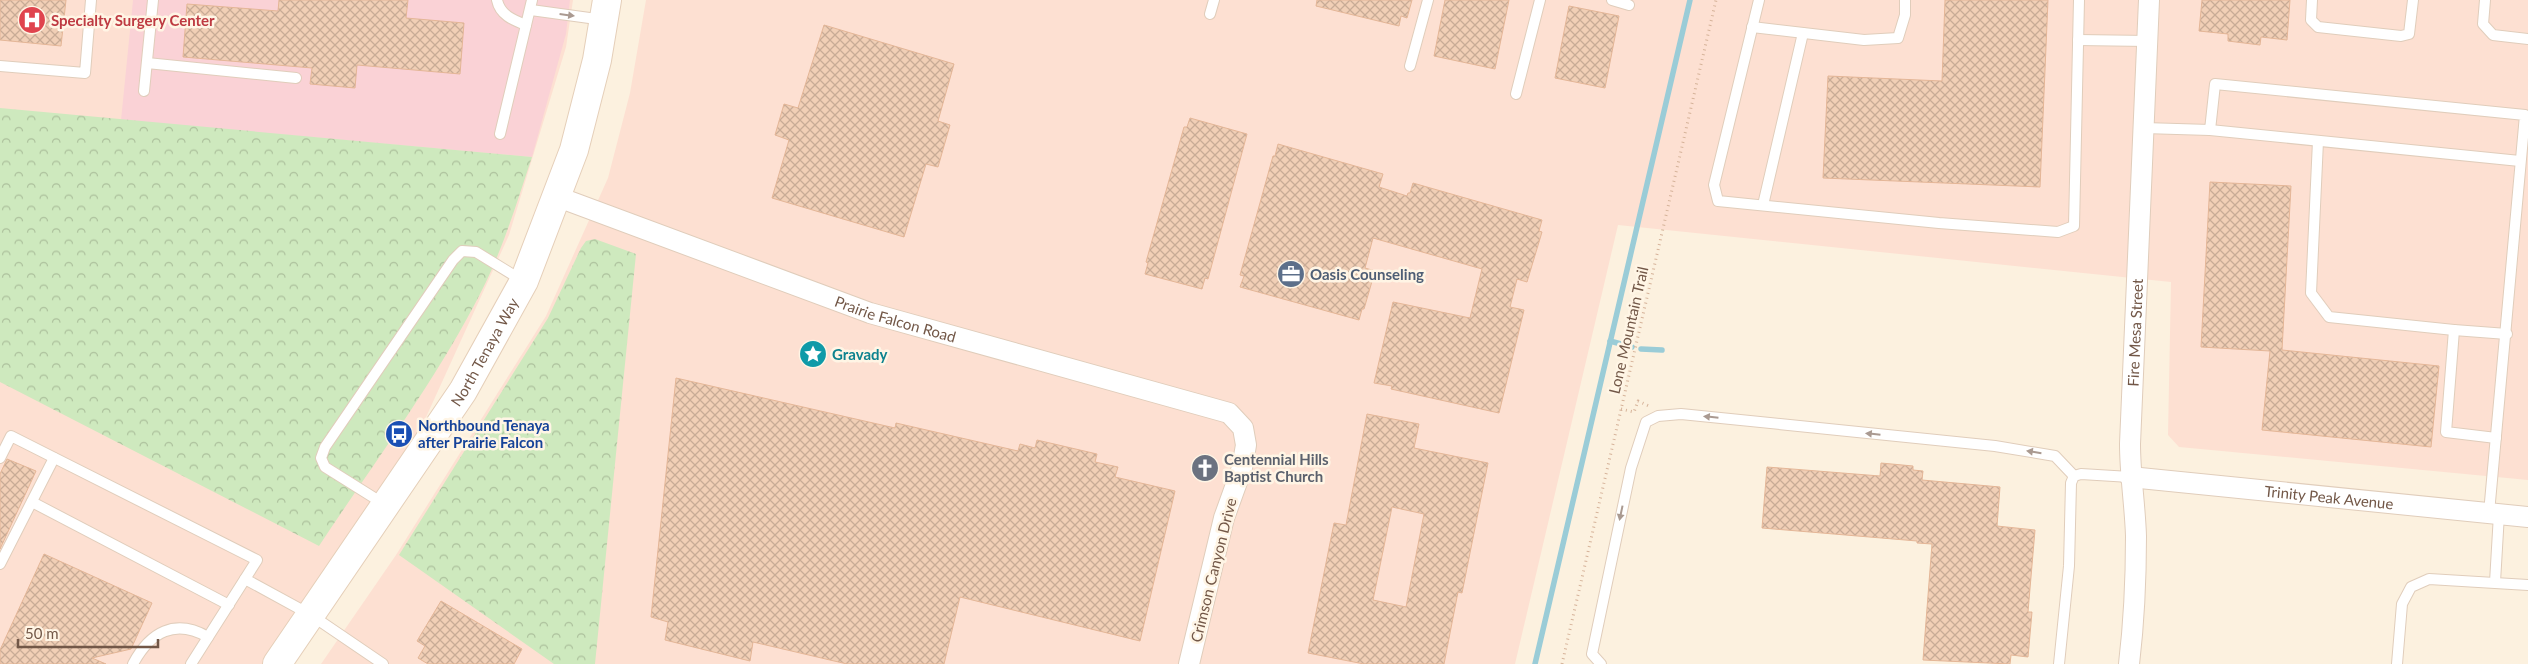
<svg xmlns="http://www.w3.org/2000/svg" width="2528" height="664" font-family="Lato,sans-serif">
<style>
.commercial{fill:#fde0d2}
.medical{fill:#fad2d6}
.park{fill:url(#park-crowns)}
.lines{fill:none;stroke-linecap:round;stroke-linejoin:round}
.stream{stroke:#9accd7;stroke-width:5.5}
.building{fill:url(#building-cross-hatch);stroke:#e4b697;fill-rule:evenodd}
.lane-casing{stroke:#e0cdbb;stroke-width:12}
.street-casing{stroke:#e0cdbb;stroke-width:22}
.secondary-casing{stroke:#e5cfb9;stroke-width:30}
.path{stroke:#d6b39a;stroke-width:3;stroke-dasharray:1 4;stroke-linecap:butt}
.lane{stroke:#fff;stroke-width:10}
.street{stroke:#fff;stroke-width:20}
.secondary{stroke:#fff;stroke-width:28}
.oneway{fill:#aa9a91}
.labels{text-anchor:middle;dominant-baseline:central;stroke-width:5;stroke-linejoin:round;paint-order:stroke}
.health-label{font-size:15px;font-weight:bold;fill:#be3a42;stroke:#fff5e5;text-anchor:start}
.service-label{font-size:15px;font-weight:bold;fill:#4e5e75;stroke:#fff5e5;text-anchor:start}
.street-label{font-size:15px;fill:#725747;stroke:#fff5e5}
.culture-label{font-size:15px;font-weight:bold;fill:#0d838f;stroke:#fff5e5;text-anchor:start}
.transit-label{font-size:15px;font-weight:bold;fill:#164399;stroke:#fff5e5;text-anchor:start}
.worship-label{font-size:15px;font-weight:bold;fill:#5b616d;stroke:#fff5e5;text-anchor:start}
</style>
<defs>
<pattern id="park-crowns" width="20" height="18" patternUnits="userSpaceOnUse" patternTransform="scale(1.25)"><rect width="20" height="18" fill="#cee9be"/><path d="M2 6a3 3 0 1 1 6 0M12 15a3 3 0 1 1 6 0" fill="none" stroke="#acc09c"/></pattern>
<pattern id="building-cross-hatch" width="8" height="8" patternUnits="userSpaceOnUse" patternTransform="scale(1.25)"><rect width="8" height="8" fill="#f1cfb6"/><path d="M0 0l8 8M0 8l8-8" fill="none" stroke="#c8ab96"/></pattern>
</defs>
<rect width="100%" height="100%" fill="#fcf1df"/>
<g class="commercial">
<polygon points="0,0 573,0 566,47 509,235 386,505 277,664 0,664"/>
<polygon points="646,0 2528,0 2528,480 2179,447 2168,435 2171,282 1618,225 1515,664 321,664 396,555 546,316 608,178 630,93"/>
</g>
<polygon class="medical" points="133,0 570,0 566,34 532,157 121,120"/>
<g class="park">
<path d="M 0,108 L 532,157 C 517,202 503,249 481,292 C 437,379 373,464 319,546 L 0,382 Z"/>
<polygon points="595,239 636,254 595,664 554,664 399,555 548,318 581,248 586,241"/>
</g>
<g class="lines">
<g class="stream">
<polyline points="1610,341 1632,347"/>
<polyline points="1641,349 1662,350"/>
<polyline points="1535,664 1690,0"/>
</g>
</g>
<g class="building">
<polygon points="0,0 66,0 61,46 0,40"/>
<polygon points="279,0 408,0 406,18 464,23 460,74 357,65 355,88 310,84 312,68 183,57 187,4 278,11"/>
<polygon points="1317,0 1412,0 1407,18 1401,16 1399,26 1316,6"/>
<polygon points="1445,0 1509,0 1495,69 1434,56"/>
<polygon points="1945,0 2048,0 2040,187 1823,178 1828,76 1942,81"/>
<polygon points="2202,0 2290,0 2287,40 2261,37 2260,45 2228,41 2228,34 2199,31"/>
<polygon points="1569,6 1619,16 1605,88 1555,78"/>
<polygon points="824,25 954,64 938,121 950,125 938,167 926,164 904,237 772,198 789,140 775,135 784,104 798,108"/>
<polygon points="1190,118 1247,134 1208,279 1205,278 1202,289 1145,274 1148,263 1146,262 1184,127 1187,127"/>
<polygon points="1278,144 1383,174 1379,187 1407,196 1408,193 1410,193 1413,183 1542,220 1539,231 1542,232 1527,282 1517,279 1510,307 1524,310 1499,413 1391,389 1392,386 1374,383 1393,302 1470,318 1482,269 1373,238 1365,268 1375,271 1364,309 1362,309 1359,320 1240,287 1244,276 1240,275 1273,156 1275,156"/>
<polygon points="2210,182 2291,186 2282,350 2439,366 2431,447 2262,430 2270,351 2201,347"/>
<polygon points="676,378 895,428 896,423 1018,451 1020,444 1035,448 1037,440 1097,454 1095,462 1118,467 1115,477 1175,491 1140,641 960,597 944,664 847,664 753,642 750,661 665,640 668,622 651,617"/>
<path d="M 1367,414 L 1419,424 L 1414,448 L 1488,463 L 1462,593 L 1458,592 L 1444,664 L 1364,664 L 1308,653 L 1334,523 L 1346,525 ZM 1392,507 L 1424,514 L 1406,607 L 1373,600 Z"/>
<polygon points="7,459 36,471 0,549 0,474"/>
<polygon points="1881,463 1913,466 1913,470 1923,471 1922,480 2000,487 1997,526 2035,530 2028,612 2032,612 2028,657 2011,655 2010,664 1923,660 1932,544 1917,543 1917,541 1762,528 1767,467 1880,476"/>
<polygon points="44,554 152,603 131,649 92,658 106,664 0,664 0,650"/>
<polygon points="441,601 522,649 514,664 428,664 418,658 425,646 417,641"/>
</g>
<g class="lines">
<g class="lane-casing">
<g id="lane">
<path d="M 497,0 C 500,15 513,20 526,25"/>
<polyline points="1612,0 1629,5"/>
<polyline points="1759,0 1714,185 1718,201 1939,223 2058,232 2074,226 2079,0"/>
<polyline points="2312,0 2311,20 2318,27 2401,36 2409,34 2413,0"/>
<polyline points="2485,0 2483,24 2493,35 2528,39"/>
<polyline points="531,10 604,20"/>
<polyline points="1210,14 1214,0"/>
<polyline points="1752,27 1864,40 1898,38 1905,15 1905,0"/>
<polyline points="2078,40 2148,41"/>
<polyline points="147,63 296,78"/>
<polyline points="0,66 85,73 91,0"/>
<polyline points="1410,66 1428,0"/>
<polyline points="144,91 153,0"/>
<polyline points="1516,94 1540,0"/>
<polyline points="2144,128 2210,130 2215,84 2525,115 2489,513"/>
<polyline points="2210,130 2520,161"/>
<polyline points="500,134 532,0"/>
<polyline points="2318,141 2311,293 2329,317 2454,330 2446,432 2496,438"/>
<polyline points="1763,205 1803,33"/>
<polyline points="2454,330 2507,334"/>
<polyline points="0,458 11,436 257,560 191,664"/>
<polyline points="32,502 229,605"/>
<polyline points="384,504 325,467 321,458 325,447 453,260 462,251 476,252 523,281"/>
<polyline points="0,564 54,458"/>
<polyline points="245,579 311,615 383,664"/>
<polyline points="2495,582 2499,514"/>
<path d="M 133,664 C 150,632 175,618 208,637"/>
<polyline points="1601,664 1592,654 1631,468 1646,422 1658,416 1681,414 1995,446 2055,456 2074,476"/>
<polyline points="2059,664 2069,566 2071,483 2074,476 2081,474 2130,477"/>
<polyline points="2397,664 2402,604 2411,587 2429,579 2528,585"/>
</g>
</g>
<g class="street-casing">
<g id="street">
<path id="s1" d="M 558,197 L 870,313 L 1229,413 L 1243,428 L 1246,445 L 1242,468 L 1224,518 L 1189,664"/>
<path id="s2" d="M 2130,477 L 2528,517"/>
<path id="s3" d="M 2129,664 C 2134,622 2136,579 2136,536 C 2135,505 2130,475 2130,444 L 2149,0"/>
</g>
</g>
<g class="secondary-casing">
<g id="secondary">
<path id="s4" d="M 277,664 L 463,391 L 524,281 L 574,150 L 597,60 L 607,0"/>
</g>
</g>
<g class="path">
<polyline points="1621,409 1634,412 1638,401 1649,406"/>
<polyline points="1562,664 1716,0"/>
</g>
<use href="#lane" class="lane"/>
<use href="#street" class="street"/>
<use href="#secondary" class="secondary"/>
</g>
<defs><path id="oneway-solid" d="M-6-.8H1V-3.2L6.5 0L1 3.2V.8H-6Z" transform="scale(1.25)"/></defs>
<g class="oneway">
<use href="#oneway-solid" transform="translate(567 15) rotate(7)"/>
<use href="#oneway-solid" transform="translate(1711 417) rotate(-174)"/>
<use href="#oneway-solid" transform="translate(1873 434) rotate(-174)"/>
<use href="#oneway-solid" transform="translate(2034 452) rotate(-171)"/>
<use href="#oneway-solid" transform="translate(1621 513) rotate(102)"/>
</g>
<defs>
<g id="hospital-disc" transform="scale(1.4375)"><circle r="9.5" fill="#e0444e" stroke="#fff5e5"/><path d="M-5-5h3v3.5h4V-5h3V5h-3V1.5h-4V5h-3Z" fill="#fff"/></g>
<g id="office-disc" transform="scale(1.4375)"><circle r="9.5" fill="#5c6f8a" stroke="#fff5e5"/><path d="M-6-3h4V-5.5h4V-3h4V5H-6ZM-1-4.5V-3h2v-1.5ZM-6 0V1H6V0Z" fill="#fff"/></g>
<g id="sight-disc" transform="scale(1.4375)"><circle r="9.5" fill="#0f9aa8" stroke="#fff5e5"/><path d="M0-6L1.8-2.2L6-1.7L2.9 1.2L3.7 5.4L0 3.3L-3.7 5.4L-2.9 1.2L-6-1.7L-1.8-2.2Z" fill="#fff"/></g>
<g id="bus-disc" transform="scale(1.4375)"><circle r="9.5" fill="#1a4fb4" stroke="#fff5e5"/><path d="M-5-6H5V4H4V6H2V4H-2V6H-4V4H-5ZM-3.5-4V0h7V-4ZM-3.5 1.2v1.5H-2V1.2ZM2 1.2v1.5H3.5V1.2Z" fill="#fff"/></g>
<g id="church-disc" transform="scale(1.4375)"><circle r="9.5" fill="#6b7280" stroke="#fff5e5"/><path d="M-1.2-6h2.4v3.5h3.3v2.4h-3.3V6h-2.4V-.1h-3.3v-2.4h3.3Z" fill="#fff"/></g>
</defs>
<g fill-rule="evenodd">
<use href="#hospital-disc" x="32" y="20"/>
<use href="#office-disc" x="1291" y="274"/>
<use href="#sight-disc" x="813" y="354"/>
<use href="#bus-disc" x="399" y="434"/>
<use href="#church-disc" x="1205" y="468"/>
</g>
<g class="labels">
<g class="health-label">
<text x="51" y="20">Specialty Surgery Center</text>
</g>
<g class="service-label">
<text x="1310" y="274">Oasis Counseling</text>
</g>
<g class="street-label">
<text stroke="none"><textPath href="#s1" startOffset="359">Prairie Falcon Road</textPath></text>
<text transform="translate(1628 330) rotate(-77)">Lone Mountain Trail</text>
<text stroke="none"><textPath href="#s3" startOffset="332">Fire Mesa Street</textPath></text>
<text stroke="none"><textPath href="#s4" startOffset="375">North Tenaya Way</textPath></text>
<text stroke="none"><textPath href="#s2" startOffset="200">Trinity Peak Avenue</textPath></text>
<text transform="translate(1213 570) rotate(-76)">Crimson Canyon Drive</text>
</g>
<g class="culture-label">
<text x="832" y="354">Gravady</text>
</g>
<g class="transit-label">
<text x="418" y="425">Northbound Tenaya<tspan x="418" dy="17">after Prairie Falcon</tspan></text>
</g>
<g class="worship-label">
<text x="1224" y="459">Centennial Hills<tspan x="1224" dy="17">Baptist Church</tspan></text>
</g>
</g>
<path d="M18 639v8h140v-8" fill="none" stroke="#725747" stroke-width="2.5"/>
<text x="25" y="639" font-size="15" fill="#725747" stroke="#fff5e5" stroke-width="4" paint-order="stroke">50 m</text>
</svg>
